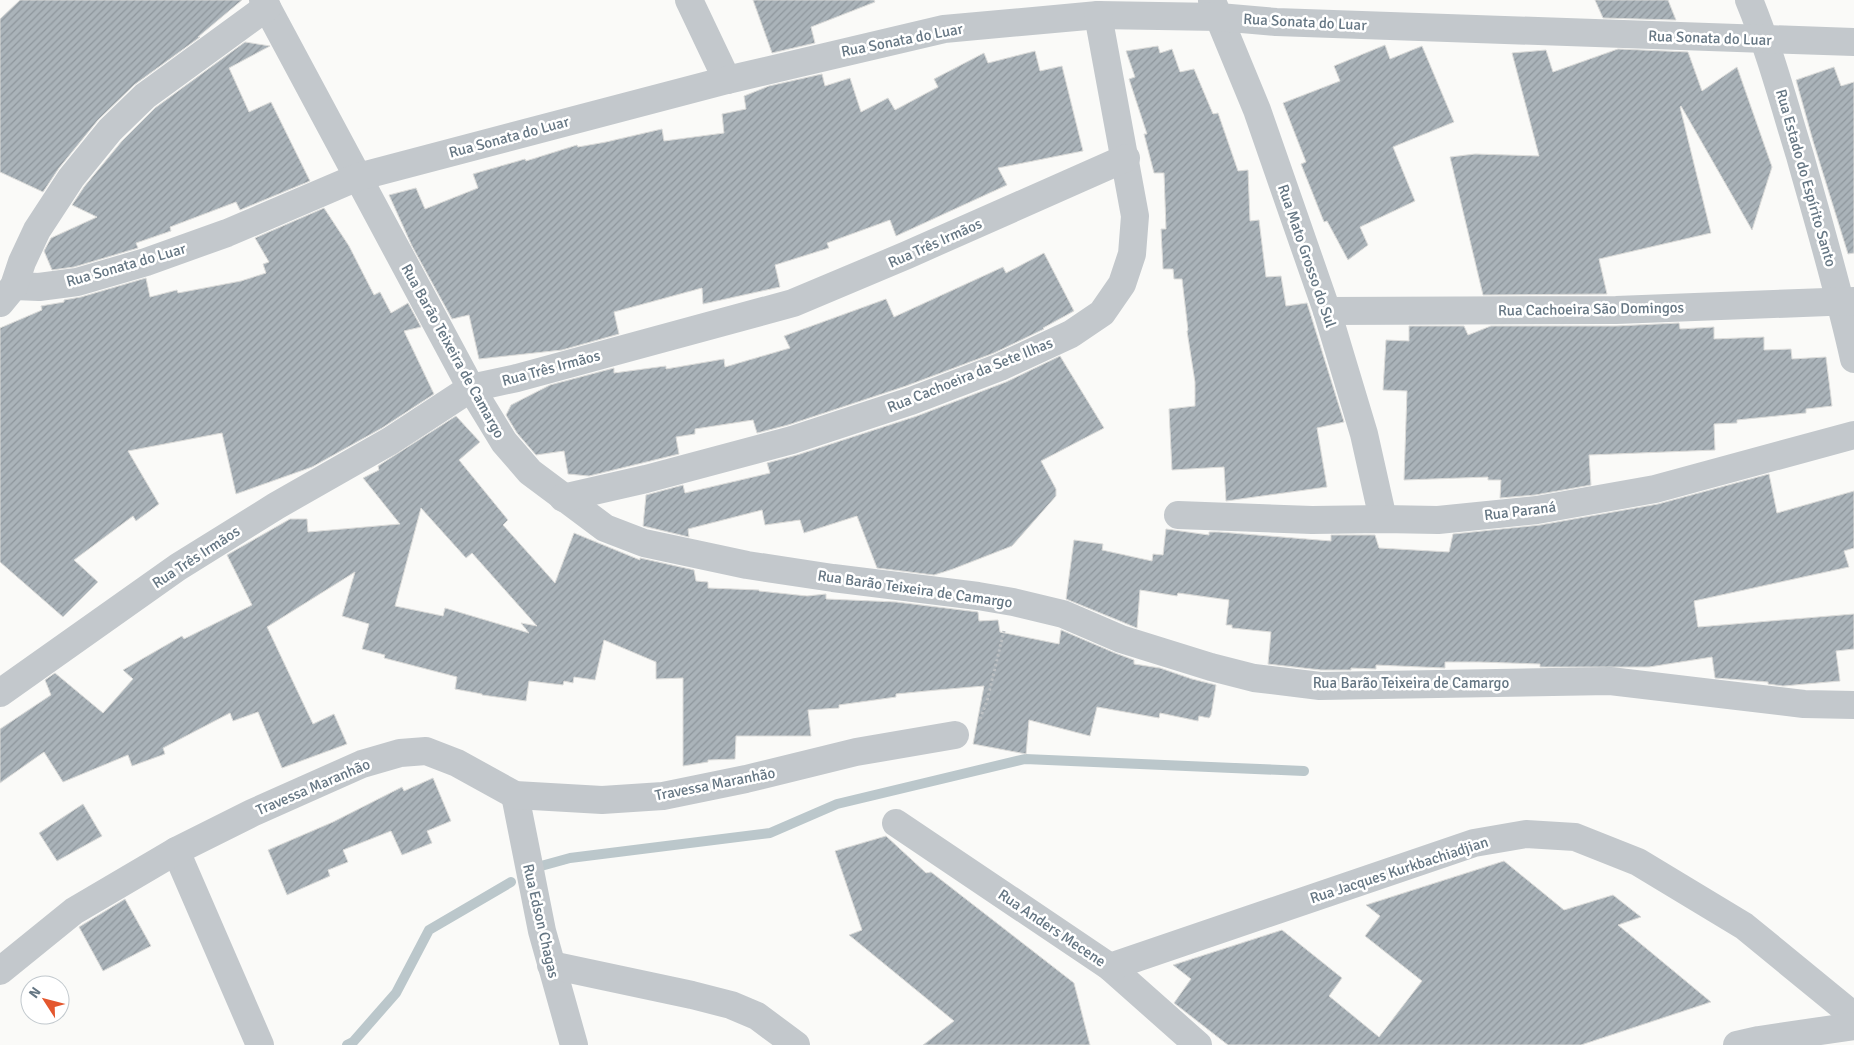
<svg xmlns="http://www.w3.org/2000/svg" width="1854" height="1045" font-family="Signika,sans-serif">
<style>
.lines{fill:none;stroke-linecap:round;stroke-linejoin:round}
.stream{stroke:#bbc7cb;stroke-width:10}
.building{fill:url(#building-hatch);stroke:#dcdcda;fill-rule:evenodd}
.path{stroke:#bbbfc2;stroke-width:3;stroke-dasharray:2.5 2.5;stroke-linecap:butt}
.minor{stroke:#c3c8cc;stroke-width:28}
.labels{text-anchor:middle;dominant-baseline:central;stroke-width:5;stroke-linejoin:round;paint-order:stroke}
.street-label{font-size:15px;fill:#657683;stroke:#fff}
</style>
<defs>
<pattern id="building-hatch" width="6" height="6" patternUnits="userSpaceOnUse" patternTransform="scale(1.25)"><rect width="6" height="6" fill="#aab3b9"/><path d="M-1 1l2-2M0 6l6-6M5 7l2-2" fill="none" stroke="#8e969c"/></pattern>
</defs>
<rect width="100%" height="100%" fill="#fafaf8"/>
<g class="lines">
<g class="stream">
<polyline points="541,866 570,858 770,833 837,804 1025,759 1304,771"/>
<polyline points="347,1045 353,1042 396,993 429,930 511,882"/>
</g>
</g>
<g class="building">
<polygon points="20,0 242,0 198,37 200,37 134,85 98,120 59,168 43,192 0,172 0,19"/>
<polygon points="753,0 874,0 875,2 811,27 815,43 772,53"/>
<polygon points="1595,0 1668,0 1676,20 1603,18"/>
<polygon points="245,42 270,46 229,68 249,112 271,102 310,181 240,210 236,202 170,227 171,231 136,243 138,248 74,267 52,270 44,251 51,238 97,217 72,205 84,187 122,141 155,108"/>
<polygon points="1385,45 1390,59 1422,46 1454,122 1393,147 1415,201 1360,227 1368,245 1348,260 1327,221 1324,222 1301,164 1306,162 1283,103 1340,81 1334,66"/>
<polygon points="1158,46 1160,53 1172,49 1180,72 1194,69 1213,114 1218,113 1238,171 1248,170 1250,221 1259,220 1266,277 1281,276 1286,306 1307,303 1344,422 1317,428 1327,487 1226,501 1224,467 1172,470 1169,409 1195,406 1195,382 1187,331 1188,330 1182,279 1174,279 1173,269 1163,269 1161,229 1166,229 1164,173 1154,173 1144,134 1147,134 1129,79 1135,77 1126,51"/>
<polygon points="1618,49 1688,52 1702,91 1737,67 1772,167 1752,230 1681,106 1680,107 1711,233 1599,259 1607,294 1483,295 1450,157 1475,154 1539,156 1512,53 1546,50 1553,72"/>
<polygon points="1035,51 1040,71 1062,66 1083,151 998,168 1007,185 896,236 890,220 827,243 829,248 775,265 780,287 703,304 702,288 614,312 619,334 562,350 479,359 469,315 452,319 412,246 389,195 416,188 425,209 478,188 473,174 525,159 526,161 577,145 578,147 606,142 662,129 664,141 724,133 722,114 746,109 744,96 769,86 822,74 825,86 850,78 861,112 888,98 895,110 938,87 934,79 984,53 988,63"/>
<polygon points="1834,67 1841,86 1854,82 1854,253 1848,254 1813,141 1796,80"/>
<polygon points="324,208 349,246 374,295 380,292 391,313 408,303 421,327 404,331 434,394 382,428 312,467 236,494 222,433 128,451 159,504 136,521 133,516 74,560 98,582 63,617 0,562 0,328 42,310 41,306 64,302 64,300 81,297 146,278 150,297 177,290 178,293 241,281 266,273 263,264 269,262 255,238"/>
<polygon points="1044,253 1074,311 1043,328 1044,329 994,353 906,386 788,425 757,433 753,420 695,429 695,434 676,437 679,454 589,476 568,474 564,451 536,455 517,433 506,415 511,405 550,385 614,368 614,373 666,366 666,369 724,359 725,367 790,348 784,336 886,299 894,317 1003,267 1006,273"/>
<polygon points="1679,323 1680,329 1714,327 1714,339 1764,337 1764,350 1791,349 1792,359 1826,357 1832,406 1806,409 1806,413 1737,420 1737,423 1714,424 1715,450 1589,455 1591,485 1535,495 1500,498 1501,480 1488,480 1488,477 1404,480 1407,391 1383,390 1386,340 1409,341 1409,326 1464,326 1468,335 1491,326 1616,326"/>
<polygon points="1060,356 1104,428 1041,461 1056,489 1056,496 1012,546 953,569 934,575 877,568 857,516 804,533 800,520 765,525 762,510 688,529 689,537 643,526 646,495 683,485 685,493 770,473 767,463 797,455 917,416 1006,382"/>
<path d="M 456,416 L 480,442 L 459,460 L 508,520 L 503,525 L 555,583 L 574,533 L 640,560 L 640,558 L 694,570 L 696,581 L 708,582 L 708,588 L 759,590 L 759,591 L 807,596 L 826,594 L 826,599 L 896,602 L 978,612 L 979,621 L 998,620 L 1000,632 L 1059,644 L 1061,630 L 1115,653 L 1134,660 L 1134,664 L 1160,668 L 1192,679 L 1216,685 L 1211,715 L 1209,718 L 1199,716 L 1198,721 L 1160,713 L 1159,718 L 1097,707 L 1090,736 L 1029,720 L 1026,754 L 973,744 L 984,686 L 937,690 L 896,694 L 896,697 L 839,705 L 839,708 L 808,710 L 811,736 L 736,736 L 735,759 L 708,760 L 708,762 L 683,766 L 683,678 L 656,679 L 656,662 L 604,640 L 595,680 L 574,677 L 573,683 L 564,681 L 563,685 L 529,681 L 526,701 L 482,695 L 482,694 L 455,689 L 457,677 L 384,658 L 385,655 L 362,649 L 369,624 L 342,616 L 355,572 L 267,627 L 313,724 L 334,714 L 347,744 L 282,768 L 258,712 L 233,721 L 230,713 L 163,748 L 165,754 L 132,766 L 128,755 L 63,782 L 44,752 L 0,783 L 0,729 L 51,695 L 45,680 L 55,673 L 103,713 L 133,679 L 123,670 L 182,636 L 184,639 L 252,605 L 227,555 L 290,519 L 307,519 L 308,532 L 400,524 L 363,478 L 379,470 L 378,466 ZM 421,508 L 466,558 L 472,553 L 537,626 L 521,623 L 529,633 L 445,608 L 443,616 L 395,606 Z"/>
<polygon points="1769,474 1777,513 1854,491 1854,548 1844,551 1849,567 1694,601 1698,627 1854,614 1854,649 1836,651 1840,681 1783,686 1768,684 1768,682 1715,678 1712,657 1649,667 1540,667 1540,664 1479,662 1445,662 1445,668 1376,665 1376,669 1351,668 1351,670 1321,670 1268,664 1271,632 1232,628 1232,625 1226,625 1229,600 1178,593 1177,596 1140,590 1137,628 1066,599 1074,540 1103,544 1102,550 1152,561 1153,554 1163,555 1166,529 1209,535 1209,532 1219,532 1331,541 1331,535 1375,535 1379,548 1449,552 1453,534 1540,525 1658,504"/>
<polygon points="433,778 451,821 427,831 432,843 402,855 391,831 343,850 348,862 328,870 330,876 287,895 268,850 333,822 402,787 404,791"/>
<polygon points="83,804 102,836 57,861 39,833"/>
<polygon points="886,836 926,873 931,872 1074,983 1090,1045 923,1045 954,1021 849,935 862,930 835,851"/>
<polygon points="1504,861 1564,910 1613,895 1641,917 1618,925 1711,1002 1581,1045 1228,1045 1174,1003 1191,979 1173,965 1282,930 1342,978 1329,996 1379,1037 1422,981 1365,936 1380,916 1366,905"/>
<polygon points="125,899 151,946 103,971 79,927"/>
</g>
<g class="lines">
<polyline class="path" points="980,719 987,701 1004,631"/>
<g class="minor">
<polyline points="263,0 471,388 504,442 530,472 605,528 644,543 747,565 833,578 978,596 1013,602 1063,614 1121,639 1211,667 1254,678 1320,686 1610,681 1804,704 1854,705"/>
<polyline points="689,0 727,80"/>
<path d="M 1749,0 C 1770,51 1784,104 1800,156 C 1819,224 1839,291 1854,359"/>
<polyline points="1212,1 1257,110 1327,311 1364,434 1383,519"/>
<polyline points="14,286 39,287 77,282 146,262 227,233 358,177 727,80 944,29 1098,15 1219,17 1276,22 1854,42"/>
<polyline points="0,303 14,286 22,262 37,230 71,178 110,130 145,96 267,7"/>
<polyline points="1327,311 1616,310 1854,301"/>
<polyline points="563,498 646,479 792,440 911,401 1000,367 1071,334 1102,313 1122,284 1132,254 1135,216 1098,15"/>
<polyline points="1178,515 1312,520 1383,519 1438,520 1537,510 1655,489 1854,435"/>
<polyline points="0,693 178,567 276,506 390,441 471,388 517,378 793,303 907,255 1126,158"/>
<polyline points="515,795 542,931 574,1045"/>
<polyline points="896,823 1110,967 1198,1045"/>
<polyline points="176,851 260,1045"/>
<polyline points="551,965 692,995 731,1005 757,1016 796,1045"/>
<polyline points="1110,967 1474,843 1526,834 1575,837 1638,862 1744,926 1854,1016"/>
<polyline points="0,971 74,911 176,851 252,813 362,764 400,753 426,751 457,763 515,795 602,800 663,796 746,779 856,752 955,735"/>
<polyline points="1737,1045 1759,1040 1854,1026"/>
</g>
</g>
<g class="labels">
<g class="street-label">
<text transform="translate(1305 22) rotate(3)">Rua Sonata do Luar</text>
<text transform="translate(1710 38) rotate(2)">Rua Sonata do Luar</text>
<text transform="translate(902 40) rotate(-11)">Rua Sonata do Luar</text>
<text transform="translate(509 137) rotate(-15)">Rua Sonata do Luar</text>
<text transform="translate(1806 178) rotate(74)">Rua Estado do Espírito Santo</text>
<text transform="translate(935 243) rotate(-24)">Rua Três Irmãos</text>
<text transform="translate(1307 256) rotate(71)">Rua Mato Grosso do Sul</text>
<text transform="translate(126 265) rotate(-16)">Rua Sonata do Luar</text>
<text transform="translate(1591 309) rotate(-1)">Rua Cachoeira São Domingos</text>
<text transform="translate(453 351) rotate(61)">Rua Barão Teixeira de Camargo</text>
<text transform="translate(551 368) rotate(-15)">Rua Três Irmãos</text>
<text transform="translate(970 375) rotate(-22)">Rua Cachoeira da Sete Ilhas</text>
<text transform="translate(1520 511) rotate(-7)">Rua Paraná</text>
<text transform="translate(196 557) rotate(-33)">Rua Três Irmãos</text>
<text transform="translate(915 589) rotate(8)">Rua Barão Teixeira de Camargo</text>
<text x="1411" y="683">Rua Barão Teixeira de Camargo</text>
<text transform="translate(715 784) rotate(-11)">Travessa Maranhão</text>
<text transform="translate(313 787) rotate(-23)">Travessa Maranhão</text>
<text transform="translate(1399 870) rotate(-18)">Rua Jacques Kurkbachiadjian</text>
<text transform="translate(541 921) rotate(77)">Rua Edson Chagas</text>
<text transform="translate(1052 928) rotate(34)">Rua Anders Mecene</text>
</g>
</g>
<g transform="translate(45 1000) rotate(306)"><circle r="24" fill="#ffffff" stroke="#c1c8cd"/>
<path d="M0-4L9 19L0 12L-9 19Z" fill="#e4572e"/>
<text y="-8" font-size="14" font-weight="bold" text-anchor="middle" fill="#657683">N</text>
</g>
</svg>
